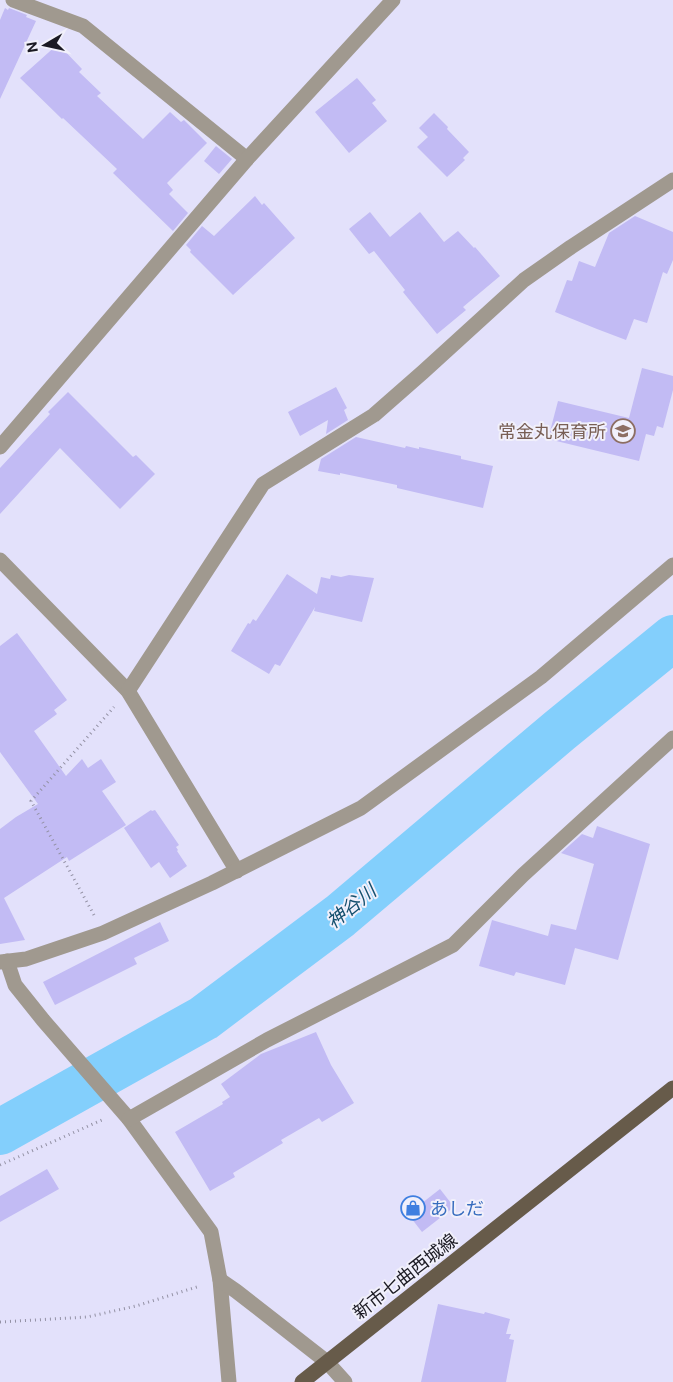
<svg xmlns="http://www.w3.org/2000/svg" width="673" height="1382" font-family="'Public Sans','Noto Sans JP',sans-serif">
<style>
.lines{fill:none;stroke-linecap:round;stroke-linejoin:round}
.river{stroke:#83cffc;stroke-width:46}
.building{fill:#c2bbf4}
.path{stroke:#9391a4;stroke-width:3;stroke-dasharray:1 4;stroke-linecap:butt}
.minor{stroke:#a0998f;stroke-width:15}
.major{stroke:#675b4a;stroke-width:15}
.labels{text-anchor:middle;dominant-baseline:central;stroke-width:4;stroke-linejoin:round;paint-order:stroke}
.education-label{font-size:18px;fill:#785e54;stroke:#f1f0fb;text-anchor:end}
.shop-label{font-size:18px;fill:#366cbe;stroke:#f1f0fb;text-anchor:start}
.street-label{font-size:18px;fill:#1b1a23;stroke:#f1f0fb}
.water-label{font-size:19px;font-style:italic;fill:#15506f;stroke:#f1f0fb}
</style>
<rect width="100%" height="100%" fill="#e3e1fb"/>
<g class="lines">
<polyline class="river" points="0,1132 204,1018 340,916 559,731 673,638"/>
</g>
<g class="building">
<polygon points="5,8 8,10 9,8 27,15 26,17 36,21 0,99 0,20"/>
<polygon points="58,44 82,69 79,72 101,93 97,96 143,139 170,112 181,122 184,120 207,143 167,183 173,190 169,194 188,213 173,231 113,173 117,169 63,118 62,119 20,78"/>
<polygon points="357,78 376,100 372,103 387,121 349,153 315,112"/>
<polygon points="434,113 448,127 447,129 469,152 463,158 465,160 447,177 417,147 428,137 419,128"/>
<polygon points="216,146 232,159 219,174 204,161"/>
<polygon points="255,196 262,205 264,203 295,238 233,295 190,252 191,250 186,245 202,226 214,236"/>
<polygon points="370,212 390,237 420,212 444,242 458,231 474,248 475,247 500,276 463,307 466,310 437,334 403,292 405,290 374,251 369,254 349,229"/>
<polygon points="635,216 673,232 673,260 667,274 663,272 647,323 634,319 626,340 597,329 555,312 567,280 572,281 579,261 595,267 609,233"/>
<polygon points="642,368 673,376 673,390 663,428 657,426 654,436 646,434 639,461 548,439 558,401 629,418"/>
<polygon points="336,387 347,408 344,410 348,420 326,434 328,420 300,436 288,412"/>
<polygon points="68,392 133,457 136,455 155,474 120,509 60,448 0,514 0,468 50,414 48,412"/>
<polygon points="356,437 405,448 406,446 419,449 419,447 461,456 461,459 493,466 483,508 397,488 397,485 340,473 340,475 318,471 321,459"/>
<polygon points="287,574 317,594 321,577 330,579 331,575 341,577 349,575 374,578 362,622 314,611 315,607 280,666 275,664 269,674 231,651 248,623 250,624 253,619 256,621"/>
<polygon points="17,633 67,700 54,710 57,714 34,731 66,776 82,759 88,768 101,759 116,782 102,791 126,825 69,861 67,857 4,898 25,940 0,944 0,829 16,817 38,804 0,752 0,646"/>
<polygon points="151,810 152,811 155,810 179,845 176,847 178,850 177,851 187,866 170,878 159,862 151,868 124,828"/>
<polygon points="597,826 650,844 618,960 575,948 565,985 516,972 514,976 479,966 492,920 548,936 551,924 576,930 594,864 561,853 582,834 593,838"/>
<polygon points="160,922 169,941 134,958 137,964 55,1005 43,982"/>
<polygon points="316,1032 331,1065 354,1103 322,1122 319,1118 281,1140 283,1143 233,1173 235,1177 210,1191 175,1132 223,1104 222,1102 230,1097 221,1084 261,1054"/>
<polygon points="47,1169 59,1189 0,1222 0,1196"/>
<polygon points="440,1189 454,1207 422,1232 408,1214"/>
<polygon points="438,1304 484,1314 485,1312 510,1319 506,1334 511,1334 509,1339 514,1340 506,1382 421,1382"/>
</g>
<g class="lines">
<g class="path">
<polyline points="94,915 31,801 114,707"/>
<polyline points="0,1165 102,1120"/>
<polyline points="0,1322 87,1317 136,1306 200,1286"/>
</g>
<g class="minor">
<polyline points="13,0 83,26 247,159"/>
<polyline points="0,447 247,159 393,0"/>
<polyline points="0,560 128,691 237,871"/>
<polyline points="128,691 263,484 374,415 423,372 524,280 571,247 673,180"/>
<polyline points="7,961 15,985 43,1020 129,1119 211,1232 220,1280 229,1382"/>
<polyline points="0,962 26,959 103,933 212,883 361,808 541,677 673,565"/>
<polyline points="129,1119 267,1040 453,945 523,875 673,738"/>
<polyline points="220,1280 236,1291 327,1362 345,1382"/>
</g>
<polyline class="major" points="302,1382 673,1088"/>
</g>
<defs>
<g id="school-ring" transform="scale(1.25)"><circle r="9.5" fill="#f1f0fb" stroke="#8d6e63" stroke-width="1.5"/><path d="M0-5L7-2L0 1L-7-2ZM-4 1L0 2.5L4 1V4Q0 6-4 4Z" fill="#8d6e63"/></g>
<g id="shop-ring" transform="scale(1.25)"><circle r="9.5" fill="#f1f0fb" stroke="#3f7fe0" stroke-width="1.5"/><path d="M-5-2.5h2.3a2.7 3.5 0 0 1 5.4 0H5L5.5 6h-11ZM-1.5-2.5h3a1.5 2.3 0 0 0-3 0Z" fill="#3f7fe0"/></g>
</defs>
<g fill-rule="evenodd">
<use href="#school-ring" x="623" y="431"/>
<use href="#shop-ring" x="413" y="1208"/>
</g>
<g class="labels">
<g class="education-label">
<text x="606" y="431">常金丸保育所</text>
</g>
<g class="shop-label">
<text x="430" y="1208">あしだ</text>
</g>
<g class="street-label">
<text transform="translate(405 1276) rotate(-38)">新市七曲西城線</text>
</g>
<g class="water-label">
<text transform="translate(351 906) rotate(-39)">神谷川</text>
</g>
</g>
<g transform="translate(45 45) rotate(261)" stroke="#f1f0fb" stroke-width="4" paint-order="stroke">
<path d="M0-4L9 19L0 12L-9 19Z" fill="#1b1a23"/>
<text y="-8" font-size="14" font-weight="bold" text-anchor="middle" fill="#1b1a23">N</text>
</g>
</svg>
